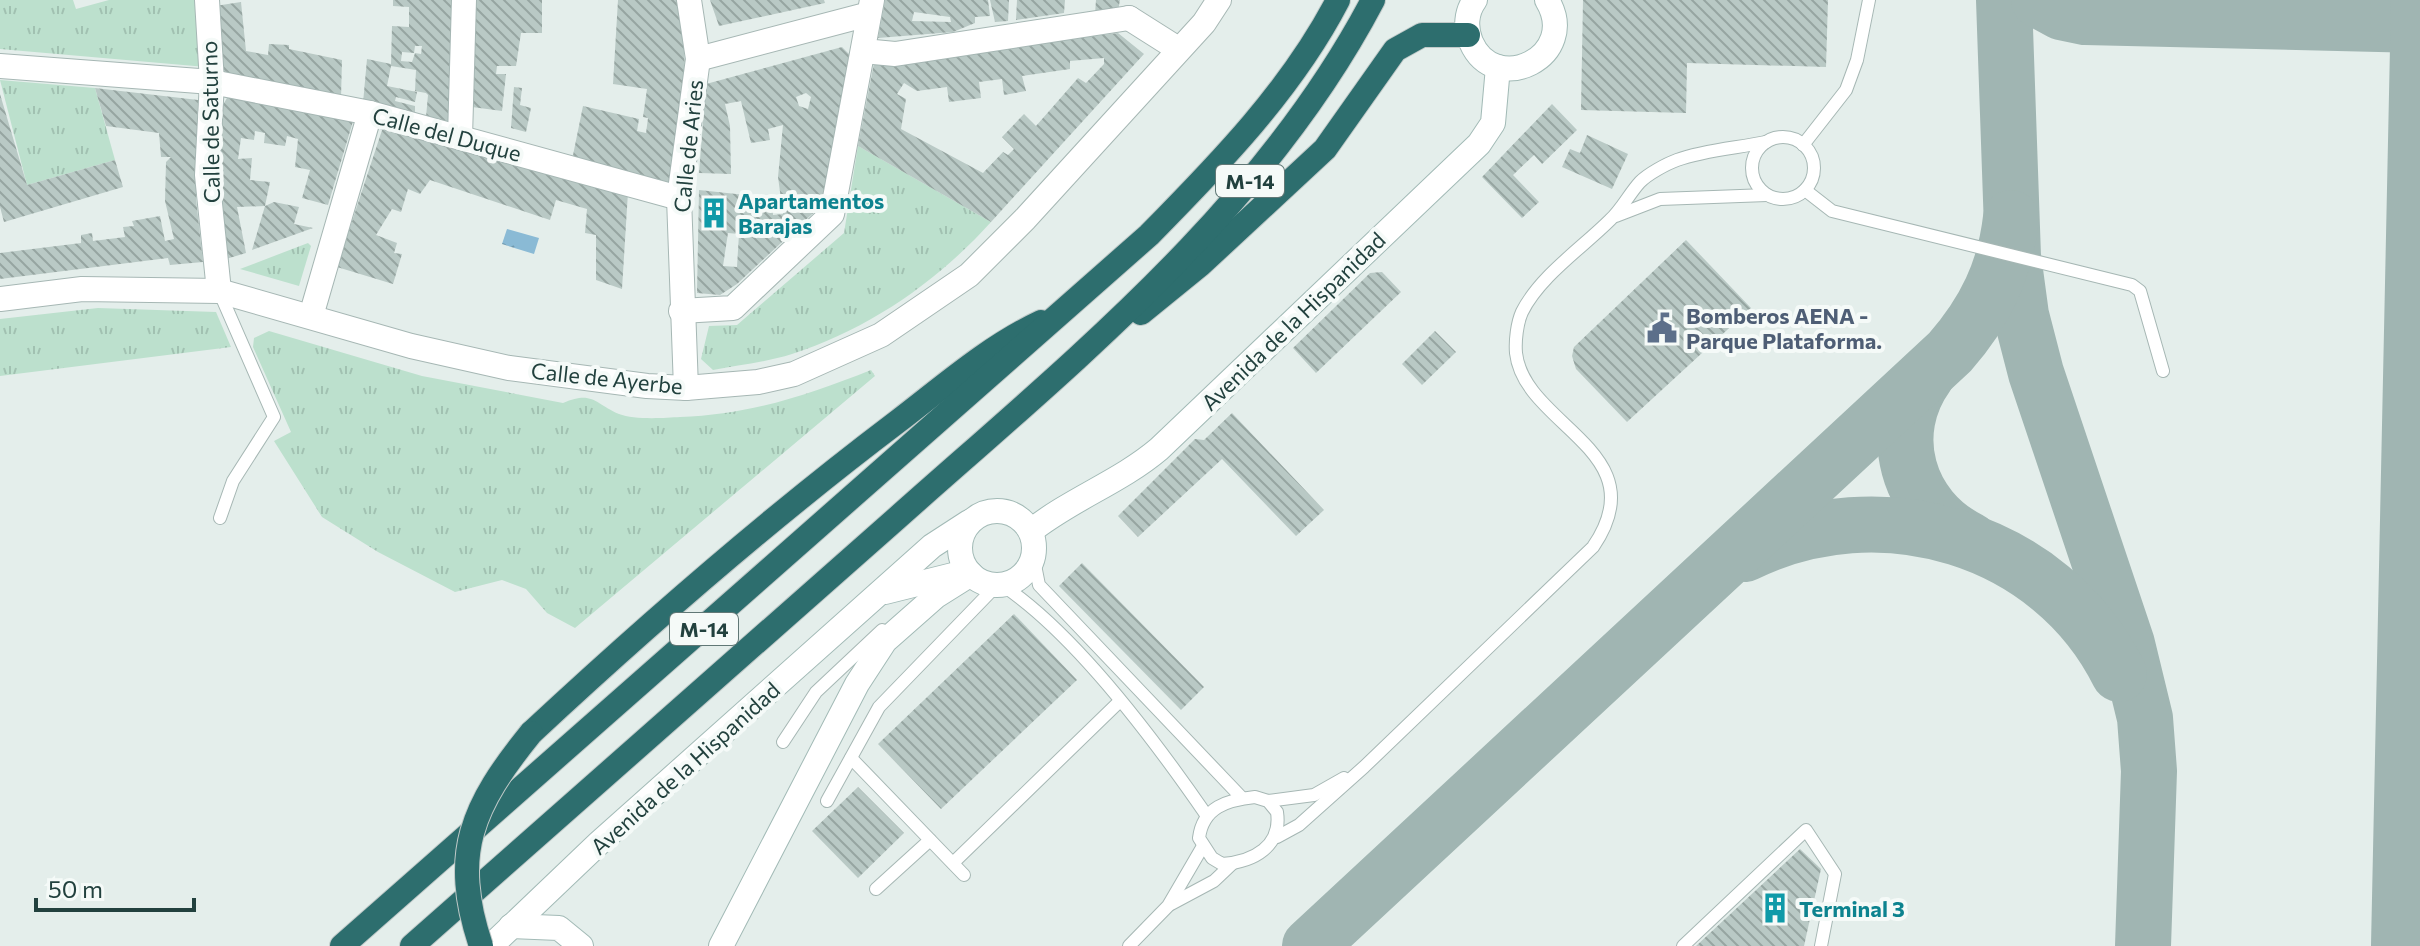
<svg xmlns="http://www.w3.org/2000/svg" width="2420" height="946" font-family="Commissioner,sans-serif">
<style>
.grass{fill:url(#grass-tufts)}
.water{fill:url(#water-ripples)}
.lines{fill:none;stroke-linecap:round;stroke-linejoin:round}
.taxiway{stroke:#a0b5b2;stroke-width:56}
.building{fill:url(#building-back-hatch);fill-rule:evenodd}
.lane-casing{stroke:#a6b7b4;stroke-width:14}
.street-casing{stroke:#a6b7b4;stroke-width:26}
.secondary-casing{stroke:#a2bab6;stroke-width:26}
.highway-casing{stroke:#c1cac9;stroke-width:26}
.lane{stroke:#fff;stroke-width:12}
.street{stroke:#fff;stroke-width:24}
.secondary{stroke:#fff;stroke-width:24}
.highway{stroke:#2d6e6e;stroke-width:24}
.highway-bridge-casing{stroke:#c1cac9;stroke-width:26;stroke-linecap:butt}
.highway-bridge{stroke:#2d6e6e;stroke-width:24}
.labels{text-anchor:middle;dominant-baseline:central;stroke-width:8;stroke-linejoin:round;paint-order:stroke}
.shield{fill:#f5faf8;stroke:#617876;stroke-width:2}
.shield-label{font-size:20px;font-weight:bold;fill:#22413e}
.street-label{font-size:22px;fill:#22413e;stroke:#f5faf8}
.culture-label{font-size:22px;font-weight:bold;fill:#0d838f;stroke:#f5faf8;text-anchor:start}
.service-label{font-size:22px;font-weight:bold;fill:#4e5e75;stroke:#f5faf8;text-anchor:start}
</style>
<defs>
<pattern id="grass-tufts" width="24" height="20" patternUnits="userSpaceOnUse" patternTransform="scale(2)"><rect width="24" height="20" fill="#bce0cd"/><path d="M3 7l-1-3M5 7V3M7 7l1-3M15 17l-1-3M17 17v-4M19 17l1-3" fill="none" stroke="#a1c1b1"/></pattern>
<pattern id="water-ripples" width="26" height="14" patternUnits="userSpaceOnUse" patternTransform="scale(2)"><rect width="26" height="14" fill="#8abad5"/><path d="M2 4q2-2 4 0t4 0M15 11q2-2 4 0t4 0" fill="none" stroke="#7099ae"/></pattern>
<pattern id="building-back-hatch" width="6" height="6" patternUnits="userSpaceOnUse" patternTransform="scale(2)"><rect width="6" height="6" fill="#b9c9c5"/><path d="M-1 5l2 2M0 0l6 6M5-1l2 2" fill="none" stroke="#96a5a1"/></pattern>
</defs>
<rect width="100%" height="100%" fill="#e4eeeb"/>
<g class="grass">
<polygon points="0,0 73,0 76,9 109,0 199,0 206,67 0,49"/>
<polygon points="0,80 95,88 115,160 27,185"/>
<path d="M 858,146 L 991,222 C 937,282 869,329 792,354 C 767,362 738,365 713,370 L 701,359 L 709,326 L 737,325 L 844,233 Z"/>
<polygon points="308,243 311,246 299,286 240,269"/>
<polygon points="98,308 216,312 231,347 0,376 0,319"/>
<path d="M 269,331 L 422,376 L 563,403 C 593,390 595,404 619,414 C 634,420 664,418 680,417 C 749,415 808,395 871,370 L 875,376 L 575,628 L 547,613 L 526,589 L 502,580 L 455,592 L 378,552 L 322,517 L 274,441 L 291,432 L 253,347 L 254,338 Z"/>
</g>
<polygon class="water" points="507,229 539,238 534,254 502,244"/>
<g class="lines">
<g class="taxiway">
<polyline points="2004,0 2013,256 2021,315 2036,373 2127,644 2145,718 2149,771 2143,946"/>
<polyline points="2039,0 2061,12 2085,17 2420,25"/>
<path d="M 1927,375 C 1885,433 1907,509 1970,540"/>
<path d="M 1745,554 C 1879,487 2051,537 2119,674"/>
<path d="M 1310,946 L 1950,352 C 1985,312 2005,271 2011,218"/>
<polyline points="2399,946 2419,0"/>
</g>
</g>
<g class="building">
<path d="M 393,0 L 455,0 L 452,122 L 426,117 L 428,95 L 426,93 L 415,91 L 416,70 L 391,66 L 387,86 L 417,92 L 415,102 L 396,97 L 395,101 L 415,106 L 415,114 L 363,103 L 367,59 L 391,64 L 392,26 L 409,27 L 409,7 L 393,6 ZM 415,46 L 422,46 L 421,54 L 415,53 L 412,62 L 401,61 L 402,52 L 414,53 Z"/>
<polygon points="475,0 542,0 542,33 521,33 516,66 497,66 496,74 506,74 502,111 472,107"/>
<polygon points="618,0 682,0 686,95 670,190 572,160 583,106 639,119 637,131 646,133 648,118 643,117 647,89 613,84"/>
<polygon points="710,0 824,0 825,3 719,26"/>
<path d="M 885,0 L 988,0 L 990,16 L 975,17 L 975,23 L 953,32 L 878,38 ZM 914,12 L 950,17 L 951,22 L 912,21 Z"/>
<polygon points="990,0 1009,0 1008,21 995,22"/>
<polygon points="1017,0 1065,0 1064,13 1016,20"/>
<polygon points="1096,0 1120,0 1118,11 1095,14"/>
<polygon points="1583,0 1828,0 1826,67 1687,63 1686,113 1581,110"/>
<polygon points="241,2 246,51 268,55 269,44 289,45 289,49 342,60 341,98 222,72 215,6"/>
<path d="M 1118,33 L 1144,54 L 991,222 L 858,146 L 874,63 ZM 1104,58 L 1104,64 L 1086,83 L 1078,78 L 1036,126 L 1024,114 L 1002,137 L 1014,149 L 1008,155 L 1003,152 L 983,173 L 901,129 L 906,99 L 897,94 L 904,83 L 917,91 L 947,87 L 949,102 L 981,98 L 979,82 L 1002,79 L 1004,95 L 1026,91 L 1022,76 L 1070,69 L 1070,61 Z"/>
<path d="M 842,47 L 852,57 L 824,203 L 737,284 L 720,295 L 697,293 L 699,190 L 772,198 L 773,215 L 783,214 L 778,177 L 783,125 L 768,129 L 770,140 L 751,143 L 741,101 L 725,104 L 730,126 L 731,174 L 699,173 L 706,84 ZM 806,93 L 811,97 L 808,109 L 799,106 L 796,97 ZM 728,233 L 739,234 L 737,267 L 723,266 Z"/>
<polygon points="514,87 522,88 520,105 531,108 526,132 511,128"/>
<polygon points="95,88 198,100 196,199 203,262 170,265 168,258 0,279 0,253 81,243 81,235 92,233 93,241 125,237 123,227 134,226 132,221 160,216 165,241 174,239 165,201 166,162 171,157 161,157 159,133 106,126"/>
<polygon points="230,93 354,118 328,205 302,198 310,170 295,167 298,139 287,136 285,146 264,143 265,133 255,131 254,140 241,138 238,159 252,158 250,180 270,182 265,206 274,202 299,207 294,224 313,228 252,250 265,206 237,207 246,253 226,259 218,192 221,108"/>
<polygon points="0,94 27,185 115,160 123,187 4,222 0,207"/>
<polygon points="1552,104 1577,130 1542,164 1534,155 1513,175 1539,202 1522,218 1482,177"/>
<polygon points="384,124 628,192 622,289 596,280 596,235 585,233 587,209 556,200 550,220 430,180 420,194 408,189 401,212 392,209 376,235 397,243 394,253 402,254 393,284 337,267"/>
<polygon points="1587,135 1628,154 1612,189 1562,167 1570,149 1580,153"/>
<polygon points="1686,240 1751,308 1627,422 1576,369 1572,356 1574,347"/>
<polygon points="1382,272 1401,292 1316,373 1293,348 1370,273"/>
<polygon points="1435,331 1456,352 1422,385 1402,364"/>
<polygon points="1232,413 1324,510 1296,536 1222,459 1138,537 1118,516 1195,439 1204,440"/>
<polygon points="1082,563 1204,687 1181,710 1059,586"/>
<polygon points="1014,614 1077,680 941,809 878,744"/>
<polygon points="858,787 904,833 858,878 812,831"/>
<polygon points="1800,849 1821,869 1804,946 1696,946"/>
</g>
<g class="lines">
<g class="lane-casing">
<g id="lane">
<circle cx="1783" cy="168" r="31"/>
<polyline points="1803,145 1846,90 1857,60 1869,0"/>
<polyline points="1805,190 1832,211 2132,285 2140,291 2163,371"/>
<polyline points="1616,216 1660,199 1767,195"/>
<polyline points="219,291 274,417 233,481 220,518"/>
<polyline points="1033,555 1039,585 1242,798"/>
<path d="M 1002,585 C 1076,634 1156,742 1207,816"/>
<polyline points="783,742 816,692 882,630"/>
<polyline points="851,758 964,875"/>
<path d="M 1255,797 L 1268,801 L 1277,812 C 1282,846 1254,862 1222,864 L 1212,858 L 1199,838 C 1203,807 1227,800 1255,797 Z"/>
<polyline points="827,801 879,707 997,585"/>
<polyline points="1268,801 1314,795 1344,778"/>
<path d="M 1277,837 L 1299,825 L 1364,767 L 1593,547 C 1659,451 1524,426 1516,353 C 1515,341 1517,323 1522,312 C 1540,276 1582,248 1610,220 C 1622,209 1629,194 1640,182 C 1648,174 1666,164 1677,160 C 1704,150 1737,148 1766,142"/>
<polyline points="953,863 1120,701"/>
<polyline points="876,889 930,840"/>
<polyline points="1171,904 1214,881 1233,863"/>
<polyline points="1129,946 1168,906 1203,846"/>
<polyline points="1683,946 1806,830 1835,874 1821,946"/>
</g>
</g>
<g class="street-casing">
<g id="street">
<polyline points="207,0 212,82 207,175 219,291"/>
<polyline points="1129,18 1178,49"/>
<polyline points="863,51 895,54 1129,18"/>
<polyline points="698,59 869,14"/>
<polyline points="0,66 212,82 370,113 679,198"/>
<polyline points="460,137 464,0"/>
<polyline points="0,299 82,289 219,291 411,346 509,368 647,386 686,388 758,382 794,374 881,335 969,275 1025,219 1204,23 1219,0"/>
<polyline points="681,311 733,308 832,214 872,0"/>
<polyline points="311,316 370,113"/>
<polyline points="686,388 679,198 698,59 689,0"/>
</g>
</g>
<g class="secondary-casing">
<g id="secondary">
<path d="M 1475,0 C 1466,12 1465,28 1471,42 C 1495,98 1581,56 1547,0"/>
<circle cx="997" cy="548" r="37"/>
<path d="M 1031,531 C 1071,499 1120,482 1159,449 L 1479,144 L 1493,123 L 1498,67"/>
<polyline points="885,592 965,572"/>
<polyline points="511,926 559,928 581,946"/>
<polyline points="491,946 599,843 932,546 969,522"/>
<polyline points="721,946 857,684 885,641 936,596 971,574"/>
</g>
</g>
<g class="highway-casing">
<g id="highway">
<polyline points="1141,313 1200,265 1325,149 1395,50 1422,35 1468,35"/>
<path d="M 531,733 C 647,625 770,518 897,422 C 943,387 988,347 1041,322"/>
<path d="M 342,946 L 1149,235 C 1219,164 1292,89 1338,0"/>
<path d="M 412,946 C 574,803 735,661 897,518 C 1071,363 1263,210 1373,0"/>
</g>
</g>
<use href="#lane" class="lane"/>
<use href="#street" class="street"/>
<use href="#secondary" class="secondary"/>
<use href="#highway" class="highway"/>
<g class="highway-bridge-casing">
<path id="highway-bridge" d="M 481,946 C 450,853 472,806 531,733"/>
</g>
<use href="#highway-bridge" class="highway-bridge"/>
</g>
<defs>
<g id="building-bare" transform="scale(2.4)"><path d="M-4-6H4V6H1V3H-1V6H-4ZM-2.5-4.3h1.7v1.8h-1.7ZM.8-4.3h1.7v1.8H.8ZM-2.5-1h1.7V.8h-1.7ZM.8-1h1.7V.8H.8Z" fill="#0f9aa8" stroke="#f5faf8" stroke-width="2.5" paint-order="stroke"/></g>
<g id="civic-bare" transform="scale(2.4)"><path d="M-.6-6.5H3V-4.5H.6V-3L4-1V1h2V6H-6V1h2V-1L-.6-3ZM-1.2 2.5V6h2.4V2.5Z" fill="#5c6f8a" stroke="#f5faf8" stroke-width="2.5" paint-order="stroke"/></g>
</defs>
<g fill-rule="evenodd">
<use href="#building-bare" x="714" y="213"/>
<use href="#civic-bare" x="1662" y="328"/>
<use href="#building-bare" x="1775" y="908"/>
</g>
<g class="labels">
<g class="shield">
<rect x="1216" y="165" width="68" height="32" rx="6"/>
<rect x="670" y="613" width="68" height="32" rx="6"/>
</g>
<g class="shield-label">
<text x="1250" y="181">M-14</text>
<text x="704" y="629">M-14</text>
</g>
<g class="street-label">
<text transform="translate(210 122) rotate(-91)">Calle de Saturno</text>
<text transform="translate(447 134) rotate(15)">Calle del Duque</text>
<text transform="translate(688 146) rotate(-84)">Calle de Aries</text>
<text transform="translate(1293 321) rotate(-44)">Avenida de la Hispanidad</text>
<text transform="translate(607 378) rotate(6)">Calle de Ayerbe</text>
<text transform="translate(685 768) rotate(-42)">Avenida de la Hispanidad</text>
</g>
<g class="culture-label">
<text x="738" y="200">Apartamentos<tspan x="738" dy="25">Barajas</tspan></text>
<text x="1799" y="908">Terminal 3</text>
</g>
<g class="service-label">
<text x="1686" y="315">Bomberos AENA -<tspan x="1686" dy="25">Parque Plataforma.</tspan></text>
</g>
</g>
<path d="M36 898v12h158v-12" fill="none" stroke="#22413e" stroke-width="4"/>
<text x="48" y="898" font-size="24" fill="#22413e" stroke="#f5faf8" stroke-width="6" paint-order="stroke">50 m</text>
</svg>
